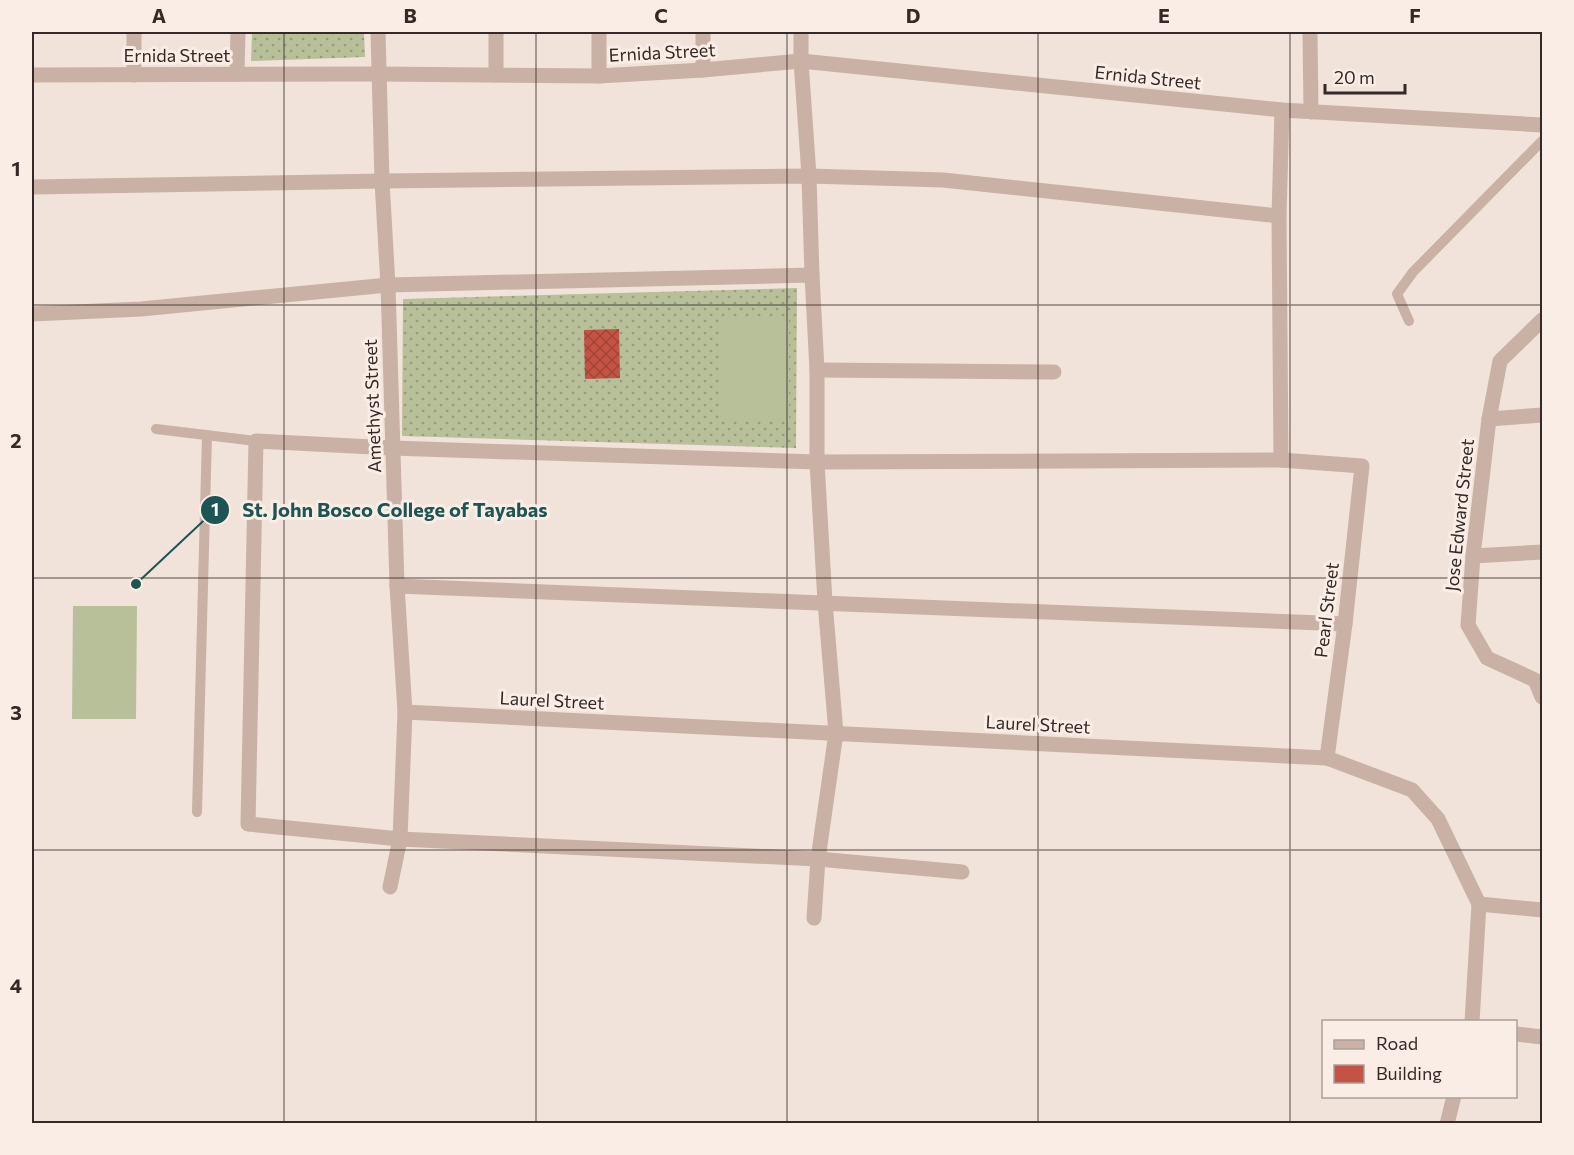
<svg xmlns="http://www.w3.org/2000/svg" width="1574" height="1155" font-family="Commissioner,sans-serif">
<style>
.grass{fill:url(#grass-dots)}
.pitch{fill:#b7c099}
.building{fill:url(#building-cross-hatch)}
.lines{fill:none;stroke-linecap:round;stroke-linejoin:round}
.lane{stroke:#c9b1a5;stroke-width:10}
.street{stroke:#c9b1a5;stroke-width:15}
.grid{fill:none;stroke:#342926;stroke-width:1.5;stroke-opacity:0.55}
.labels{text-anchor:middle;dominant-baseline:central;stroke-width:6;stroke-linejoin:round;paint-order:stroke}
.street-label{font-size:18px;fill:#342926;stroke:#f9ede5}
.leader{fill:none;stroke:#1c5553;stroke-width:2}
.callout-dot{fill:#1c5553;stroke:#f9ede5;stroke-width:2}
.mark-label{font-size:18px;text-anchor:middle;font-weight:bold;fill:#fff}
.callout-label{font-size:20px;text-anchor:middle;font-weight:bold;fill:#1c5553;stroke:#f9ede5;stroke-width:6;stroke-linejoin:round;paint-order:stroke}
.neatline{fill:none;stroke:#342926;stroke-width:2}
.grid-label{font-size:20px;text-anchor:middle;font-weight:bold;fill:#342926}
</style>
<defs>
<pattern id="grass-dots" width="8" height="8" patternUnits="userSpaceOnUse" patternTransform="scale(1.5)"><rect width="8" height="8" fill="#b7c099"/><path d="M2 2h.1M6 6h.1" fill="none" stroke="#969c7d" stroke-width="1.8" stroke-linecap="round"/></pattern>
<pattern id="building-cross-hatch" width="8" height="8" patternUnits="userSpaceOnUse" patternTransform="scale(1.5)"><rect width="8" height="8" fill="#c55343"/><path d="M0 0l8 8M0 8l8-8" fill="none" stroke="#a14538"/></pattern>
</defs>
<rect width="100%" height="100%" fill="#f1e3d9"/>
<g class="grass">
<polygon points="252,32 364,32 365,57 251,61"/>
<polygon points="797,288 796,448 402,436 403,299"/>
</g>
<g class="pitch">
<polygon points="720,317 789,317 789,420 719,420"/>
<polygon points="73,606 137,606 136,719 72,719"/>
</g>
<polygon class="building" points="619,329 620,378 585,379 584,330"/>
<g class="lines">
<g class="lane">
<polyline points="1409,321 1397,294 1413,272 1542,141"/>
<polyline points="156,429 256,441"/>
<polyline points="197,812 207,435"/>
</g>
<g class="street">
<polyline points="134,32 134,75"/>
<polyline points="378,32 382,181 388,285 397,586 405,712 400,839 390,887"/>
<polyline points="703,32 703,70"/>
<polyline points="801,32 801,61 809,176 812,275 817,370 817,462 825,602 836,733 818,859 814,918"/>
<polyline points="1310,32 1311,112"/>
<polyline points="237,74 238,32"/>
<polyline points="32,75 379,74 599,76 703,70 801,61 1282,110 1542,125"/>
<polyline points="496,75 496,32"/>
<polyline points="599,76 599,32"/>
<polyline points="32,187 382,181 809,176 943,180 1279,216"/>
<polyline points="32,314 141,309 388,285 812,275"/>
<polyline points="1542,320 1500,361 1489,419 1473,556 1468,625 1487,658 1535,680 1542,697"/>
<polyline points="817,370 1054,372"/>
<polyline points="1489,419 1542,415"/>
<polyline points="1281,460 1279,216 1282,110"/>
<polyline points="1473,556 1542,552"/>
<polyline points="397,586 1345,624"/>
<polyline points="405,712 1327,758 1412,790 1438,819 1479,904 1472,1022"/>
<polyline points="962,872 818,859 400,839 248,824 256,441 392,448 817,462 1281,460 1362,466 1345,624 1327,758"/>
<polyline points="1479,904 1542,910"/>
<polyline points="1516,1034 1542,1037"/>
<polyline points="1447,1124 1454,1096"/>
</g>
</g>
<path class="grid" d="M 284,32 L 284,1124M 536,32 L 536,1124M 787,32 L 787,1124M 1038,32 L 1038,1124M 1290,32 L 1290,1124M 32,305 L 1542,305M 32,578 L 1542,578M 32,850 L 1542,850"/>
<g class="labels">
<g class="street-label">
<text transform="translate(662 52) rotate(-3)">Ernida Street</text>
<text x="177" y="55">Ernida Street</text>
<text transform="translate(1148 77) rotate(6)">Ernida Street</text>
<text transform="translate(372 406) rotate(-92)">Amethyst Street</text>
<text transform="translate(1459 515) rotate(-84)">Jose Edward Street</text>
<text transform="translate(1326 610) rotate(-83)">Pearl Street</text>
<text transform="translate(552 700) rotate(3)">Laurel Street</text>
<text transform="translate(1038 724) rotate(3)">Laurel Street</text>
</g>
</g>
<path class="leader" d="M136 584L215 510"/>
<g class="callout-dot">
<circle cx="136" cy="584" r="6"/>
<circle cx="215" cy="510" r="15"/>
</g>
<g class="mark-label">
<text x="215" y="516">1</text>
</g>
<g class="callout-label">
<text x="395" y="517">St. John Bosco College of Tayabas</text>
</g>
<rect width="1574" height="1155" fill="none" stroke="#f9ede5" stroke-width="66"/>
<rect x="1322" y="1020" width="195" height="78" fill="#f9ede5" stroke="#aa9f99" stroke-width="1.5"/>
<rect x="1334" y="1040" width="30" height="9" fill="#c9b1a5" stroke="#aa9f99" stroke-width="1.5"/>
<text x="1376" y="1050" font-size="18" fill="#342926">Road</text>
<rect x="1334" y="1065" width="30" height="18" fill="#c55343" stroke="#aa9f99" stroke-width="1.5"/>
<text x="1376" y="1080" font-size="18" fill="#342926">Building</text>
<path d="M1325 84v9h80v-9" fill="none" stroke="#342926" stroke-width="3"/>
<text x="1334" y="84" font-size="18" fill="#342926" stroke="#f9ede5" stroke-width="4.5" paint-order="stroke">20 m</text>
<rect x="33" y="33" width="1508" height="1089" class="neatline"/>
<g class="grid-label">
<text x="159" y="23">A</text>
<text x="410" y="23">B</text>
<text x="661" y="23">C</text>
<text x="913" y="23">D</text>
<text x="1164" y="23">E</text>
<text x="1415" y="23">F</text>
<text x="16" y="176">1</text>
<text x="16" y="448">2</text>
<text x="16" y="720">3</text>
<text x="16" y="993">4</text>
</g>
</svg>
